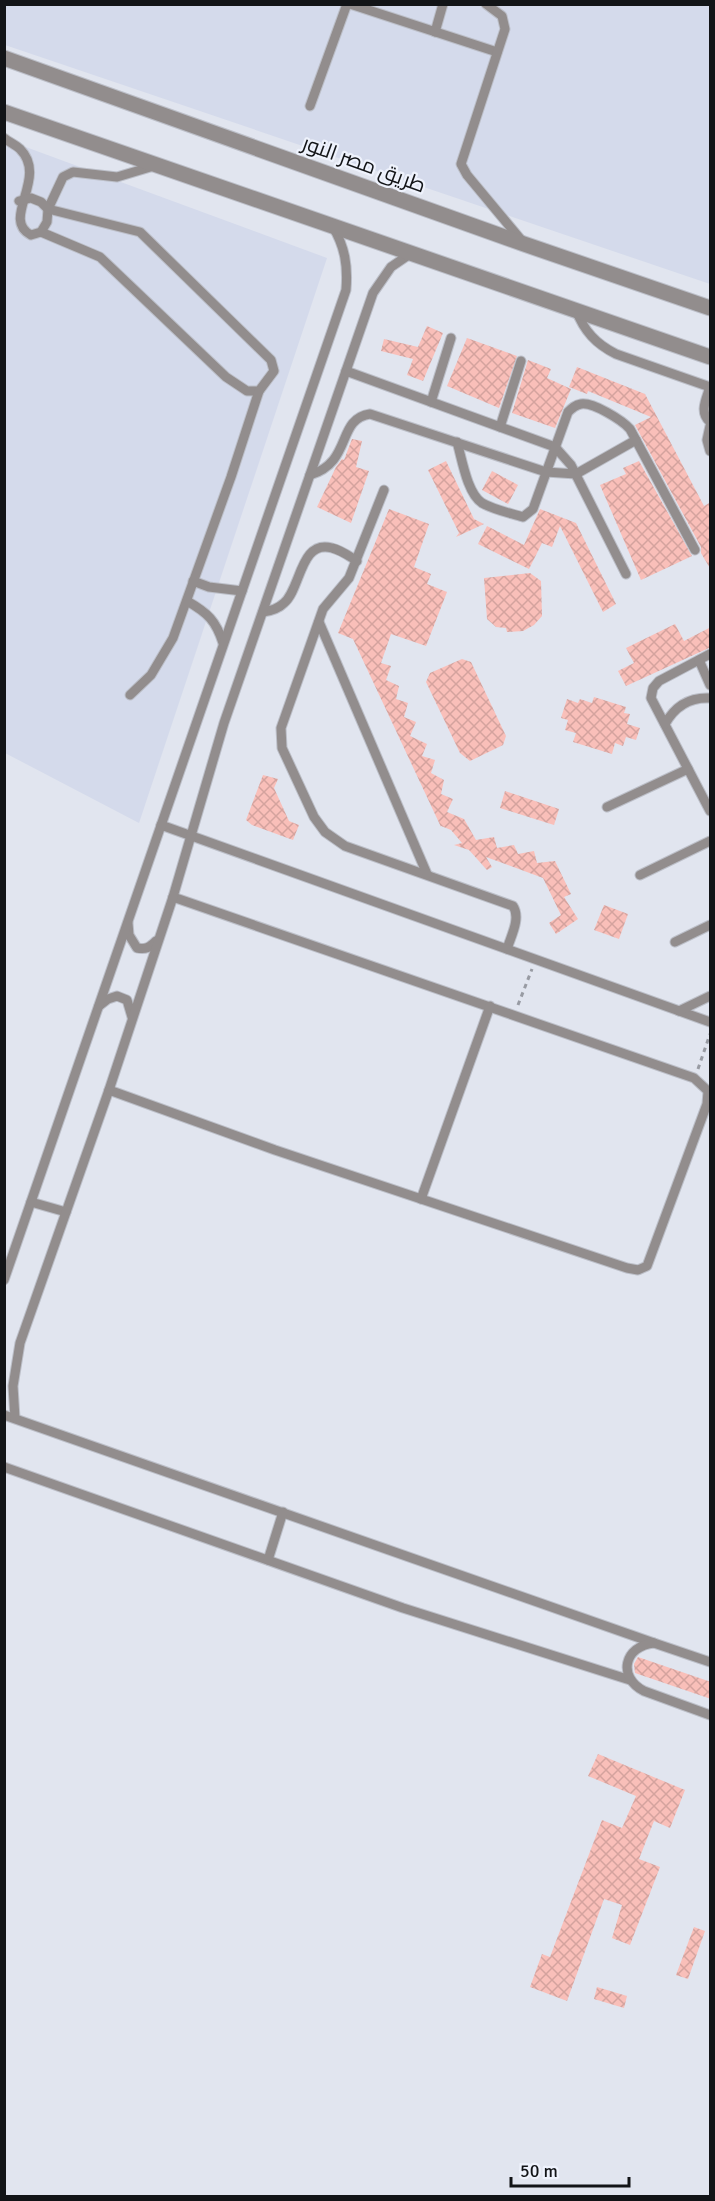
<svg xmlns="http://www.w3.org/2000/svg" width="715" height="2201" font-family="Signika,Cairo,sans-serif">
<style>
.built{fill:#d4daeb}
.building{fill:url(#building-cross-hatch)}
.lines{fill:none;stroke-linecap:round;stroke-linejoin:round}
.service-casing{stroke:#bcbfc8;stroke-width:11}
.tertiary-casing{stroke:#bcbfc8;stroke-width:17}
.path{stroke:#989ba3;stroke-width:3;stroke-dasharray:4.5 4.5;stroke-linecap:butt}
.service{stroke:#928d8d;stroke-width:9}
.tertiary{stroke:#928d8d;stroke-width:15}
.labels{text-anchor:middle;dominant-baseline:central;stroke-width:4.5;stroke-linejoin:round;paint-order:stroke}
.street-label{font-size:21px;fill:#121417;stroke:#eef2fc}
</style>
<defs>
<pattern id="building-cross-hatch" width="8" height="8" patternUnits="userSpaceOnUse" patternTransform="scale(1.5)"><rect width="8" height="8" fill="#f9bfb9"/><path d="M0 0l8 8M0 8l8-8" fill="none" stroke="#d4a39e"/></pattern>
</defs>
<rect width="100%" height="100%" fill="#e1e5ef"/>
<g class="built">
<polygon points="5,5 710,5 710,284 5,45"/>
<polygon points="4,139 327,258 139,823 5,753"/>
</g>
<g class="building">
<polygon points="427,326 443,333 423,381 407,375 413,359 381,351 384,339 418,347"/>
<polygon points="467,338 517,356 499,408 447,386"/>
<polygon points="528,360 551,369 547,378 571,389 555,428 512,413"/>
<polygon points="577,367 645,394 704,506 711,502 711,570 701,553 701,547 635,425 651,417 588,391 587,394 569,387"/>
<polygon points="352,439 362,441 356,467 369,471 351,523 317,507 336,467 342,459 344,460"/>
<polygon points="446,461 474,519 484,524 456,537 459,533 428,470"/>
<polygon points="639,461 692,556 641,580 600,485 626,474 623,468"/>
<polygon points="492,471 518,485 508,504 482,490"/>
<polygon points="389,509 429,524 414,567 431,574 427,584 447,592 426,646 391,634 381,663 391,666 386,680 399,686 396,699 408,703 404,717 416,722 410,736 427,744 422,756 435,760 431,773 444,780 441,794 453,799 447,812 464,819 476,840 494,837 497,848 514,845 518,854 534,851 537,863 555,861 571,894 564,897 578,919 556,934 549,923 561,915 543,878 486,857 492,867 487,870 469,850 454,845 462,843 451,830 441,826 441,827 353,639 338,633"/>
<polygon points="540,509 576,523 616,604 603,612 560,526 552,547 542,543 529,569 478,544 487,526 524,545"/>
<polygon points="530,573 541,581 542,616 534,625 523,631 507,632 506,628 496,627 487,619 484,578"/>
<polygon points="675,624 684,641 711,627 711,647 626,686 618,671 634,663 626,648"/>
<polygon points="462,659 471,662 506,736 503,745 470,761 460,753 426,682 430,673"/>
<polygon points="594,697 626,707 624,713 630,714 627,724 640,728 636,740 626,737 623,746 615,743 612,754 573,742 576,733 565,730 568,720 561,718 567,699 578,703 580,699 592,703"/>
<polygon points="263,775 278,779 274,788 289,821 299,825 293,840 252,825 246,820"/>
<polygon points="505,791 559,809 554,825 500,808"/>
<polygon points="604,905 628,914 619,939 594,930"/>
<polygon points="638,1657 711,1682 711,1699 635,1673 634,1664"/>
<polygon points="598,1754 685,1790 670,1828 654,1821 639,1859 660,1867 630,1945 612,1938 622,1905 604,1899 567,2001 530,1987 542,1954 550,1957 602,1820 622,1828 636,1796 588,1776"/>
<polygon points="694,1927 705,1931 688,1979 676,1975"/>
<polygon points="597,1987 627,1996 624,2008 594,1999"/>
</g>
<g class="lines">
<g class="service-casing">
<g id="service">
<polyline points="350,4 497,52"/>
<polyline points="486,4 502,16 505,29 461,164 467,175 522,241"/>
<polyline points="435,32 443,4"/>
<polyline points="310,106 347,4"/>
<path d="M 4,138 C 9,142 16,145 20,149 C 49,178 0,219 31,235 L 41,232 L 47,222 L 48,209 L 63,177 L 73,172 L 117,177 L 157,165"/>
<polyline points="19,201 31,198 41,202 48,209 140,232 271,360 274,371 259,391 247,391 226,377 100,257 41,232"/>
<path d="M 576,310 C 584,331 596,344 616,354 L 710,387"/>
<polyline points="346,371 555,447 571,465 626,574"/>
<path d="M 710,387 C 706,400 699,412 710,422"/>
<polyline points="431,402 451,338"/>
<polyline points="710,426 707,440 710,451"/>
<polyline points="500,427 521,361"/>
<path d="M 457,442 C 462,459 467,493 482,503 C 494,510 510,513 523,517 L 533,509 L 568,412 C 572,408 575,405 581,404 C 593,402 622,420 630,429 L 695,550"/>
<path d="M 310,475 C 353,462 336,419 370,414 L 546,472 L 576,474 L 636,440"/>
<path d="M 384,490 L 349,578 L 323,609 L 281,728 L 282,748 L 314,817 L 325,832 L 345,846 L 513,906 C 521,918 511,936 507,949"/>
<polyline points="193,581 209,587 242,591"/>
<path d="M 187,601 C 208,613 216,621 223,643"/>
<path d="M 263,612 C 270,611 278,609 284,603 C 301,589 300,539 332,548 C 341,550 349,556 357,561"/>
<polyline points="319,622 427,874"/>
<polyline points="710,654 659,681 653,688 651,698 710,811"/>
<polyline points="699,660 710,685"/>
<polyline points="130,695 151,675 173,638 231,477 259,391"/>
<path d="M 665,724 C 675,706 690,697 710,698"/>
<polyline points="607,807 688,769"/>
<polyline points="161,825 710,1022"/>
<polyline points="640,875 710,841"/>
<path d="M 128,923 L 129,935 L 137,948 C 146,950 150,947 156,941"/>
<polyline points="675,942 710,925"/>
<polyline points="99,1006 108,999 117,996 127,1000 132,1017"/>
<polyline points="679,1011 710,996"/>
<polyline points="109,1090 275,1150 627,1268 638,1270 647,1266 707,1104 708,1091 694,1078 173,897"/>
<polyline points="421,1199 490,1006"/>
<polyline points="31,1202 66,1212"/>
<path d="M 4,1280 L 346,290 C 348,266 345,247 333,227"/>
<polyline points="4,1415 654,1643"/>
<polyline points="15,1418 13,1386 20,1343 109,1090 173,897 224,723 373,293 391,267 410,254"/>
<polyline points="4,1467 403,1608 630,1680"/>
<polyline points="268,1560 283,1512"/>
<path d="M 710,1662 L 654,1643 C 624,1646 617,1677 644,1691 L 710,1715"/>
</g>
</g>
<g class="tertiary-casing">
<g id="tertiary">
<polyline points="4,58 524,244 710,308"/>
<polyline points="4,112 710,357"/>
</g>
</g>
<g class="path">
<polyline points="518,1005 532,969"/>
<polyline points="698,1069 710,1034"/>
</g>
<use href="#service" class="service"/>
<use href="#tertiary" class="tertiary"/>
</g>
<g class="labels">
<g class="street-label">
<text transform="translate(364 164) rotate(20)">طريق مصر النور</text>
</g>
</g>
<rect width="715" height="2201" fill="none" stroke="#121417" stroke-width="12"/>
<path d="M511 2177v9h118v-9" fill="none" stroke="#121417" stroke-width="3"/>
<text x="520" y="2177" font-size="18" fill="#121417" stroke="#eef2fc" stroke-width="4.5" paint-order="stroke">50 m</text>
</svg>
